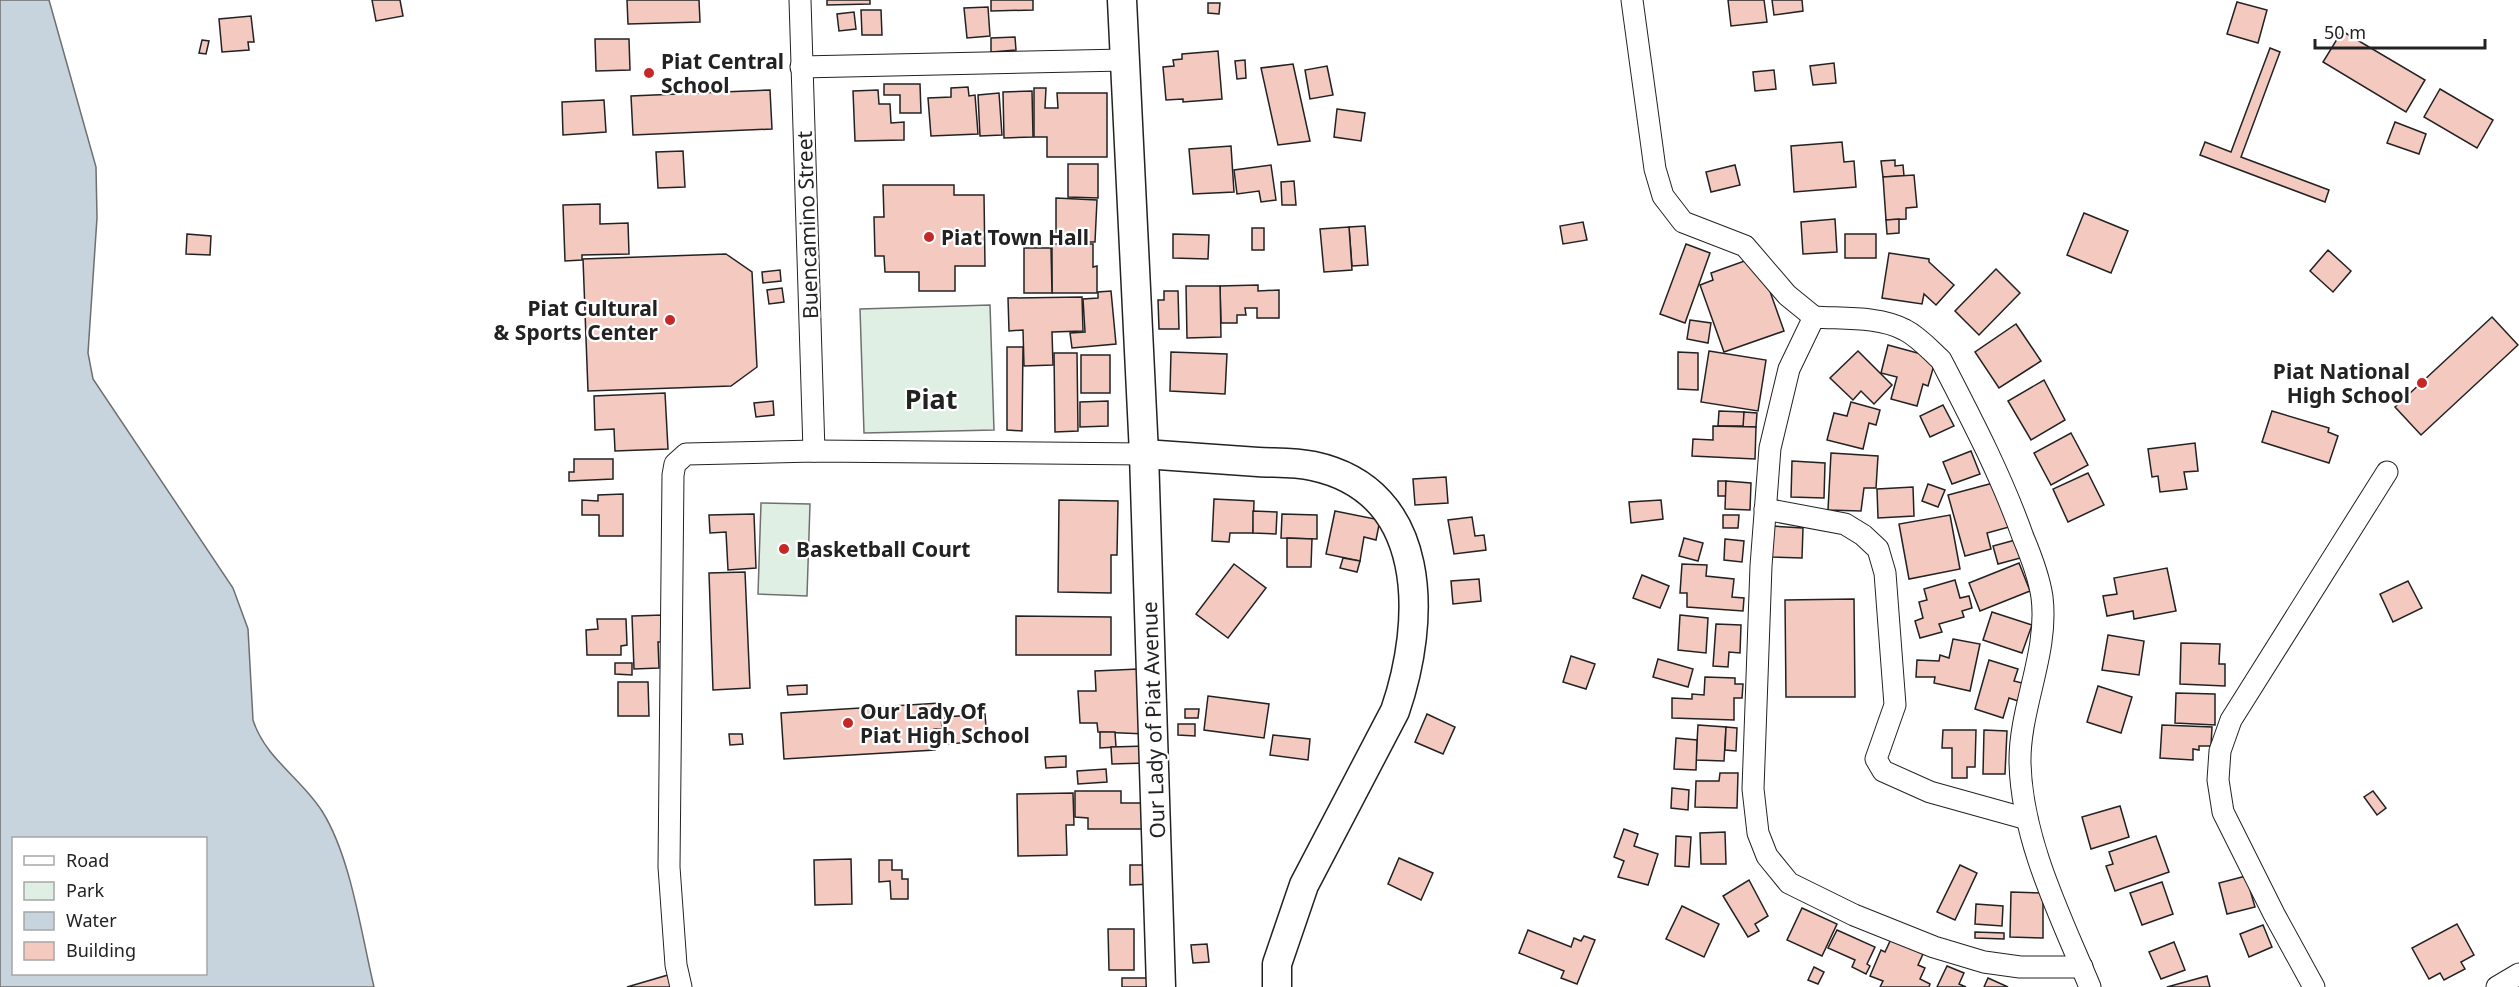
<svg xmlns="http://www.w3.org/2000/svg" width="2519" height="987" font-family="'Noto Sans',sans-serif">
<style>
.green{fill:#e0efe3;stroke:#6f6f6f;stroke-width:1.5}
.water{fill:#c7d3dd;stroke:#6f6f6f;stroke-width:1.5;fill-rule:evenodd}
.building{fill:#f3c9c0;stroke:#222;stroke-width:1.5}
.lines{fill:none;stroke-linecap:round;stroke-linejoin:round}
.street-casing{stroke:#222;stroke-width:23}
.secondary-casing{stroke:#222;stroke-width:31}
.street{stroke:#fff;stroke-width:21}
.secondary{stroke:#fff;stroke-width:28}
.poi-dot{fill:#c62828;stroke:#fff;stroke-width:2}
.labels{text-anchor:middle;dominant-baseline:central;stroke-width:4.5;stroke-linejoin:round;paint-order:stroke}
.poi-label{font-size:21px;font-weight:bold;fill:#222;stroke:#fff;text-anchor:start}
.street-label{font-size:21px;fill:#222;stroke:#fff}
.district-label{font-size:27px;font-weight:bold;fill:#222;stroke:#fff}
</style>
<rect width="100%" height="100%" fill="#fff"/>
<g class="green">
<polygon points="990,305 994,430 864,433 860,309"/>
<polygon points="761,503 810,504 807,596 758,594"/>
</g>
<path class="water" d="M 0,0 L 49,0 L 96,167 L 97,218 L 88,353 L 93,379 L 233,588 L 248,629 L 253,720 C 265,758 301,778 322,811 C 351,857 361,933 374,987 L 0,987 ZM 14,838 L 206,838 L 206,974 L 14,974 Z"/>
<g class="building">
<polygon points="372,0 400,0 403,16 376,21"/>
<polygon points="627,0 699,0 700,22 628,24"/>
<polygon points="827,0 870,0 870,4 827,5"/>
<polygon points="991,0 1033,0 1033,10 991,11"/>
<polygon points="1728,0 1764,0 1767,22 1731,26"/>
<polygon points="1772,0 1802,0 1803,11 1774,15"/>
<polygon points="2237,2 2267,10 2258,43 2227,34"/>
<polygon points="1208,3 1220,3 1219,14 1208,13"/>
<polygon points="988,7 990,36 967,38 964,8"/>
<polygon points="861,10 881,10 882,35 862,35"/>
<polygon points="854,12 856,29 839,31 837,14"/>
<polygon points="251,16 254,42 248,42 249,50 222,52 219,19"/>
<polygon points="2342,31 2425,80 2406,112 2323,62"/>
<polygon points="1015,37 1016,50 991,52 991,38"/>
<polygon points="595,39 629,39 630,70 596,71"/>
<polygon points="202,40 209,41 206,54 199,53"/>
<polygon points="2270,48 2280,52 2241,157 2329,190 2325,202 2200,155 2205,142 2231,152"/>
<polygon points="1218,51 1222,99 1183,102 1183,99 1166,100 1163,67 1174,66 1173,60 1182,59 1182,54"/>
<polygon points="1245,60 1246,78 1237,79 1235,61"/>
<polygon points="1834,63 1836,83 1813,85 1810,66"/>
<polygon points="1293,64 1310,141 1278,145 1261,68"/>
<polygon points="1327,66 1333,95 1310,99 1305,70"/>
<polygon points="1774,70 1776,89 1755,91 1753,72"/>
<polygon points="884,84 920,84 921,113 900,113 900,95 884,95"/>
<polygon points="968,87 969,96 975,95 978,134 931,136 928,98 951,97 951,88"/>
<polygon points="1034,88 1046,88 1045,108 1058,108 1057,93 1107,93 1107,157 1047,157 1047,137 1034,137"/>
<polygon points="2440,89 2493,120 2477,148 2424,117"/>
<polygon points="770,90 772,129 633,135 631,96"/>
<polygon points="878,90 879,104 890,104 891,123 904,122 904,140 855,141 853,91"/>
<polygon points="1032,91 1033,137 1004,138 1003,92"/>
<polygon points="999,93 1002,135 980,136 978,95"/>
<polygon points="604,100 606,132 563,135 562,102"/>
<polygon points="1337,109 1365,113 1361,141 1334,137"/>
<polygon points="2395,122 2426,134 2419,154 2387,143"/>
<polygon points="1842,142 1844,162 1854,161 1856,187 1794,192 1791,146"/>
<polygon points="1231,146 1234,192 1193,194 1189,149"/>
<polygon points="683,151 685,187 658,188 656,152"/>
<polygon points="1895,160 1895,166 1903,165 1904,176 1883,177 1881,161"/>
<polygon points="1068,164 1098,164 1098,198 1068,197"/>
<polygon points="1271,165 1276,200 1261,202 1259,191 1237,194 1234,170"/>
<polygon points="1735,165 1740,185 1711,192 1706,172"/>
<polygon points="1914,175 1917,207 1906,208 1906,219 1886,220 1883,177"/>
<polygon points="1294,181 1296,205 1282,205 1281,182"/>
<polygon points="883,185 954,185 954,195 984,195 985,266 955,266 955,291 919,291 919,272 885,272 884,256 875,256 874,217 884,217"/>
<polygon points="1056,198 1097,200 1095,242 1066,242 1067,236 1056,236"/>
<polygon points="600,204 600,224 628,223 629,254 582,255 582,260 565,261 563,205"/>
<polygon points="2084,213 2128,231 2111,273 2067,255"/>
<polygon points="1835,219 1837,252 1803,254 1801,222"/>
<polygon points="1899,219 1899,233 1887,234 1886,220"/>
<polygon points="1583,222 1587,240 1563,244 1560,226"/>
<polygon points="1365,226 1368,265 1352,266 1349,227"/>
<polygon points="1349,227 1352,270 1324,272 1320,229"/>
<rect x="1252" y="228" width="12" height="22"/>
<polygon points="187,234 211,236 210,255 186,254"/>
<polygon points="1173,234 1209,235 1208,259 1173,258"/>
<rect x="1845" y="234" width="31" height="24"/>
<polygon points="1052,244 1093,244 1093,267 1097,266 1097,293 1052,293"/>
<polygon points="1686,244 1710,253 1685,323 1660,314"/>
<polygon points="1024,248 1051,248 1052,293 1024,293"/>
<polygon points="2328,250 2351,271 2333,292 2310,271"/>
<polygon points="1889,253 1929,259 1929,262 1954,285 1936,305 1924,294 1922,304 1882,298"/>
<polygon points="726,254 752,272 757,367 731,386 588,391 583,259"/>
<polygon points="1750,259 1760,263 1784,331 1724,352 1700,285 1713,280 1711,273"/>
<polygon points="1996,269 2020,293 1979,335 1955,311"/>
<polygon points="780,270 781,281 763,283 762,272"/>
<polygon points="1258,285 1258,291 1279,290 1279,318 1257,318 1257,308 1245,308 1246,315 1237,315 1237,323 1221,323 1220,286"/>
<polygon points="1186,286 1220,286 1221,337 1187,338"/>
<polygon points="782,288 784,302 769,304 767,290"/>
<polygon points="1111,291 1116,344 1072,348 1070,333 1085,332 1083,299 1098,298 1098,292"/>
<polygon points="1164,291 1178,291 1179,329 1159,329 1158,300 1164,300"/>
<polygon points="1082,297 1083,331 1052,332 1053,365 1024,366 1023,330 1009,331 1008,298"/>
<polygon points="2492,317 2518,345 2421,435 2395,407"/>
<polygon points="1690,320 1711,323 1708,343 1687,339"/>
<polygon points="2016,324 2041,361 1999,388 1975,352"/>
<polygon points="1888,345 1936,358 1928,386 1923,384 1917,406 1891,399 1897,377 1881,373"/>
<polygon points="1007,347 1023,347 1022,431 1007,430"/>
<polygon points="1709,351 1766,360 1758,411 1701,402"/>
<polygon points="1858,351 1892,385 1874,404 1861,391 1853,400 1830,378"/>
<polygon points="1171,352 1227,354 1225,394 1170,391"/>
<polygon points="1678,352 1698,353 1698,390 1678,389"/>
<polygon points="1054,353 1077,353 1078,431 1055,432"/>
<rect x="1081" y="355" width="29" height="38"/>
<polygon points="2044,380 2065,420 2031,440 2008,401"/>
<polygon points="665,393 668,449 615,451 614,429 595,430 594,396"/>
<polygon points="773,401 774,415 756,417 754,403"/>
<polygon points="1108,401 1108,426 1080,427 1080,402"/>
<polygon points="1851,402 1880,410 1876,425 1869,423 1863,449 1827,440 1834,413 1847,416"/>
<polygon points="1943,405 1954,426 1930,437 1920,416"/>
<polygon points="1719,411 1744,412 1744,426 1718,426"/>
<polygon points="2272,411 2329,428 2328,432 2338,436 2329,463 2262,442"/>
<polygon points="1744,412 1757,413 1756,427 1743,427"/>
<polygon points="1713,426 1756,427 1755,459 1692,456 1693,439 1713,440"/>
<polygon points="2071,433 2088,465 2051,485 2034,453"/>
<polygon points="2195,443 2198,471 2184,472 2187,489 2160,492 2158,476 2152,477 2148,449"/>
<polygon points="1971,451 1980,474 1952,484 1943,462"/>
<polygon points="1831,453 1878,456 1876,488 1864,488 1861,511 1828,510"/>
<polygon points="574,459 613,459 613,479 569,481 569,472 574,472"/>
<polygon points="1792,461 1825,463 1824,498 1791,497"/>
<polygon points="2088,473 2104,505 2068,522 2053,489"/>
<polygon points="1446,477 1448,503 1415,505 1413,479"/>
<rect x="1718" y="481" width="8" height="15"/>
<polygon points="1726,481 1751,483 1750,510 1725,509"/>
<polygon points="1997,482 2009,527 1987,533 1991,549 1965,556 1948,495"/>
<polygon points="1928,484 1945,490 1938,507 1922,501"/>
<polygon points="1913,487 1914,516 1878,518 1877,489"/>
<polygon points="623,494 623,536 599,536 599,515 582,515 582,500 598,501 598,495"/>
<polygon points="1214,499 1254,501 1253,533 1230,533 1229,542 1212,541"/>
<polygon points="1059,500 1118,501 1117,555 1111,555 1111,593 1058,592"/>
<polygon points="1661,500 1663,519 1631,523 1629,502"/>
<polygon points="1253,511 1277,512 1276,534 1253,533"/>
<polygon points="1335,511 1380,520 1376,540 1364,537 1360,561 1326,554"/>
<polygon points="754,514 756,568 728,570 726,532 710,533 709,515"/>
<polygon points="1282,514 1317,515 1317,539 1281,538"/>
<polygon points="1723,515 1739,515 1738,528 1723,528"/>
<polygon points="1950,515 1960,569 1909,579 1899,524"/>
<polygon points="1472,517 1475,536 1484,535 1486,550 1454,554 1448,520"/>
<polygon points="1771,526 1803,528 1802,558 1769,557"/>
<polygon points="1287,538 1312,539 1311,567 1287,567"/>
<polygon points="1684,538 1703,543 1698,561 1679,556"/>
<polygon points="1725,539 1744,541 1742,562 1724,560"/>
<polygon points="2019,539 2024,557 1998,564 1993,546"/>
<polygon points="1343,558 1360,561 1357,572 1340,568"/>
<polygon points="2019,563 2030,591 1980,611 1969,583"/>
<polygon points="1234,564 1266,588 1228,638 1196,614"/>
<polygon points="1682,564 1707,565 1706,576 1734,579 1732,597 1744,598 1743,611 1687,607 1687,593 1680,593"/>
<polygon points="2167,568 2176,611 2134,619 2133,611 2107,616 2103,596 2117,594 2114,578"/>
<polygon points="745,572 750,688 713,690 709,573"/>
<polygon points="1642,575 1669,586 1660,608 1633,598"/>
<polygon points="1479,579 1481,601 1453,604 1451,581"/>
<polygon points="1955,580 1960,598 1969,596 1972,608 1962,611 1964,617 1939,624 1942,632 1920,638 1915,621 1923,618 1919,602 1927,600 1924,589"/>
<polygon points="2408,581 2422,608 2393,622 2380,594"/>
<polygon points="1854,599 1855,697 1786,697 1785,600"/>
<polygon points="1992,612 2032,625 2022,653 1983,640"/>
<polygon points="663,615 663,642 658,642 659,668 634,669 632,616"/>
<polygon points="1680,615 1708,618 1706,653 1678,650"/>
<polygon points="1016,616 1111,617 1111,655 1016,655"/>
<polygon points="597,619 626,619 627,645 621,646 621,655 587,655 586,630 598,629"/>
<polygon points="1716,624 1741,625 1740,653 1729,652 1728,667 1713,666"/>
<polygon points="2108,635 2144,641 2139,675 2102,670"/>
<polygon points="1953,639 1980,644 1970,691 1934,683 1935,677 1916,677 1917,660 1939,661 1940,655 1949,658"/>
<polygon points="2181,643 2220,644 2219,664 2225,664 2225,686 2180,684"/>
<polygon points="1571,656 1595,664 1586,689 1563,682"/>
<polygon points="1658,659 1693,669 1688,687 1653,677"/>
<polygon points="1989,660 2018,669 2014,681 2026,684 2021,702 2009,698 2003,718 1975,709"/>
<polygon points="615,663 632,663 632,675 615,674"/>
<polygon points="1138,669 1146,734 1098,732 1097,723 1080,723 1078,691 1096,691 1095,671"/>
<polygon points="1705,677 1735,678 1735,684 1743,684 1742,698 1734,698 1734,720 1672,718 1672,698 1692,699 1692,694 1704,695"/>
<polygon points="618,682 648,682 649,716 618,716"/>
<polygon points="807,685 807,694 788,695 787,686"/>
<polygon points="2098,686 2132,697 2121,733 2087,722"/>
<polygon points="2176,693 2215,694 2215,725 2175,723"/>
<polygon points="1208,696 1269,704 1264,738 1204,730"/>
<polygon points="940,703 942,729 934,729 935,750 784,759 781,713"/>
<polygon points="1185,709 1199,709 1198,718 1185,718"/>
<polygon points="985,714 987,741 947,744 945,717"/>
<polygon points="1427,714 1455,727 1443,754 1415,742"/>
<polygon points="1178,724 1195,724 1195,736 1178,735"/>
<polygon points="1698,725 1726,727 1724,761 1696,760"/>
<polygon points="2162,725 2212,727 2211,746 2199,746 2199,750 2193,749 2193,760 2160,758"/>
<polygon points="1726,727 1737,728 1736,751 1725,750"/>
<polygon points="1943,730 1976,730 1975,767 1967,767 1967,778 1952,778 1952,748 1942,748"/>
<polygon points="1984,730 2007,731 2005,774 1983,774"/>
<polygon points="1100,732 1115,732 1116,747 1100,748"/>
<polygon points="729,734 742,734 743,744 730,745"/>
<polygon points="1273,735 1310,739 1308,760 1270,755"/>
<polygon points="1676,738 1697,740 1696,770 1674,769"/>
<polygon points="1146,746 1146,763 1112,764 1111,747"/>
<polygon points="1066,756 1066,767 1046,768 1045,757"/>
<polygon points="1106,769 1107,782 1078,784 1077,771"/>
<polygon points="1720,773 1738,773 1737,808 1695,807 1696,781 1719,781"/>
<polygon points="1672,788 1689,790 1688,810 1671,808"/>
<polygon points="1075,791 1121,791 1121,803 1148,803 1148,829 1088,829 1088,818 1075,817"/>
<polygon points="2373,791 2386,808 2377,815 2364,797"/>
<polygon points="1073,793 1074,825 1066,825 1067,855 1018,856 1017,794"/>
<polygon points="2120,806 2129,837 2091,849 2082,817"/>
<polygon points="1624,829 1638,834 1634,846 1658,854 1648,885 1618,877 1624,861 1614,857"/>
<polygon points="1725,832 1726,864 1701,864 1700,833"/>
<polygon points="1676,836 1691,837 1689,867 1675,866"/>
<polygon points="2156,836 2169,872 2115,891 2106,866 2113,864 2109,852"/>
<polygon points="1399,858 1433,873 1421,900 1388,884"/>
<polygon points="851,859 852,904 815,905 814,860"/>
<polygon points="879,860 892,860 892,870 902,870 902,879 908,879 908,899 891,899 890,881 879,882"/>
<polygon points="1130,865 1153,865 1153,884 1130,885"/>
<polygon points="1960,865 1977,873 1955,920 1937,912"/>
<polygon points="2246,876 2255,907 2227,914 2219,883"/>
<polygon points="1749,880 1768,916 1755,924 1759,931 1748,937 1723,896"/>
<polygon points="2162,882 2173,914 2142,925 2130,893"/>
<polygon points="2011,892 2043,893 2043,938 2010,937"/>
<polygon points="1976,904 2003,906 2002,926 1975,924"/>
<polygon points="1682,906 1719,924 1704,957 1666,939"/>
<polygon points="1802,908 1837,924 1822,956 1787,940"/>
<polygon points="2457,924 2474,955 2461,962 2465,969 2444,980 2440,973 2429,979 2412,948"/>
<polygon points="2263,925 2272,947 2249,957 2240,934"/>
<polygon points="1108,929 1134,929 1134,970 1109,970"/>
<polygon points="1528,930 1571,947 1574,938 1581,941 1584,936 1595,940 1577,984 1561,978 1564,971 1519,953"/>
<polygon points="1837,930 1875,947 1867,964 1870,966 1866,974 1852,967 1855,960 1828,948"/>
<polygon points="1975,932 2004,933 2004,939 1975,938"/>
<polygon points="1891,939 1923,954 1918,965 1925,968 1920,979 1930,984 1929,987 1880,987 1883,981 1870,976 1881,950 1885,952"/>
<polygon points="2174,942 2185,970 2161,979 2149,952"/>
<polygon points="1207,944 1209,962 1193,963 1191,945"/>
<polygon points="1947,966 1964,973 1959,984 1966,987 1937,987"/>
<polygon points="1814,967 1824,972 1818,984 1808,980"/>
<polygon points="668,975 672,987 627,987"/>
<polygon points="2207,976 2210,987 2167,987"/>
<rect x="1122" y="978" width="26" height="9"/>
<polygon points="1988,978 2008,987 1984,987"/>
</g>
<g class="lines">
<g class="street-casing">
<g id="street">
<polyline points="800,0 814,451"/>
<polyline points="1632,0 1655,169 1663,196 1683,222 1745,246 1787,295 1814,317 1789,369 1770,448 1761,566 1753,789 1758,833 1767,856 1789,883 1854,915 1934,947 1984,962 2020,967 2082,967"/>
<polyline points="801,67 1124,60"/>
<path d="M 1814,317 C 1842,319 1879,316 1905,330 C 1919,337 1930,350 1941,360 C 1971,418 2001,475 2023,537 C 2031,556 2039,576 2042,597 C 2049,653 2019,708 2020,763 C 2022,841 2061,917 2090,987"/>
<polyline points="1765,509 1845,524 1863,535 1878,549 1885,573 1895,705 1876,759 1883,771 1930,792 2027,819"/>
<polyline points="681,987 676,965 669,867 673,475 675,464 686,454 814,451 1144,454"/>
<polyline points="2314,987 2274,914 2223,812 2218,780 2220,751 2231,720 2387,472"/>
<polyline points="2497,987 2519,974"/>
</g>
</g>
<g class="secondary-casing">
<g id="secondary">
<polyline points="1122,0 1144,454 1161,987"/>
<path d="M 1144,454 C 1182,457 1220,459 1258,462 C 1276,463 1295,462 1313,466 C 1430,491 1426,621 1395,711 L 1304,885 L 1277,964 L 1277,987"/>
</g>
</g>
<use href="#street" class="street"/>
<use href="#secondary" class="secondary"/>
</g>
<g class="poi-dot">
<circle cx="649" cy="73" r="6"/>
<circle cx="929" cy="237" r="6"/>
<circle cx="670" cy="320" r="6"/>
<circle cx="2422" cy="383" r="6"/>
<circle cx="784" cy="549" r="6"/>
<circle cx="848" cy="723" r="6"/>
</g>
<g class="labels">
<g class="poi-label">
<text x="661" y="61">Piat Central<tspan x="661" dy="24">School</tspan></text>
<text x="941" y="237">Piat Town Hall</text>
<text x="658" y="308" text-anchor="end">Piat Cultural<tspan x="658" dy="24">&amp; Sports Center</tspan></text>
<text x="2410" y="371" text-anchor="end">Piat National<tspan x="2410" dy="24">High School</tspan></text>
<text x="796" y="549">Basketball Court</text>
<text x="860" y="711">Our Lady Of<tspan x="860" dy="24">Piat High School</tspan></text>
</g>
<g class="street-label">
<text transform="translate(807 225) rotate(-92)">Buencamino Street</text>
<text transform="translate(1153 720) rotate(-92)">Our Lady of Piat Avenue</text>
</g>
<g class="district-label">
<text x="931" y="398">Piat</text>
</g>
</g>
<rect x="12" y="837" width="195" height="138" fill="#ffffff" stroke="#a7a7a7" stroke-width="1.5"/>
<rect x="24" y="856" width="30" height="9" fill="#ffffff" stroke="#a7a7a7" stroke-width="1.5"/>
<text x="66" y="867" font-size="18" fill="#222222">Road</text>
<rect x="24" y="882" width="30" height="18" fill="#e0efe3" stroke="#a7a7a7" stroke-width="1.5"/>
<text x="66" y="897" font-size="18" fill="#222222">Park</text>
<rect x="24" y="912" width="30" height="18" fill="#c7d3dd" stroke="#a7a7a7" stroke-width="1.5"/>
<text x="66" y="927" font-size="18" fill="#222222">Water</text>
<rect x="24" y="942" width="30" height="18" fill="#f3c9c0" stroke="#a7a7a7" stroke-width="1.5"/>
<text x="66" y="957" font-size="18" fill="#222222">Building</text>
<path d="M2315 39v9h170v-9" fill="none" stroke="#222222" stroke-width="3"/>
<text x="2324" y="39" font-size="18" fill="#222222" stroke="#ffffff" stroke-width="4.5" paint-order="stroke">50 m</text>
</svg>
